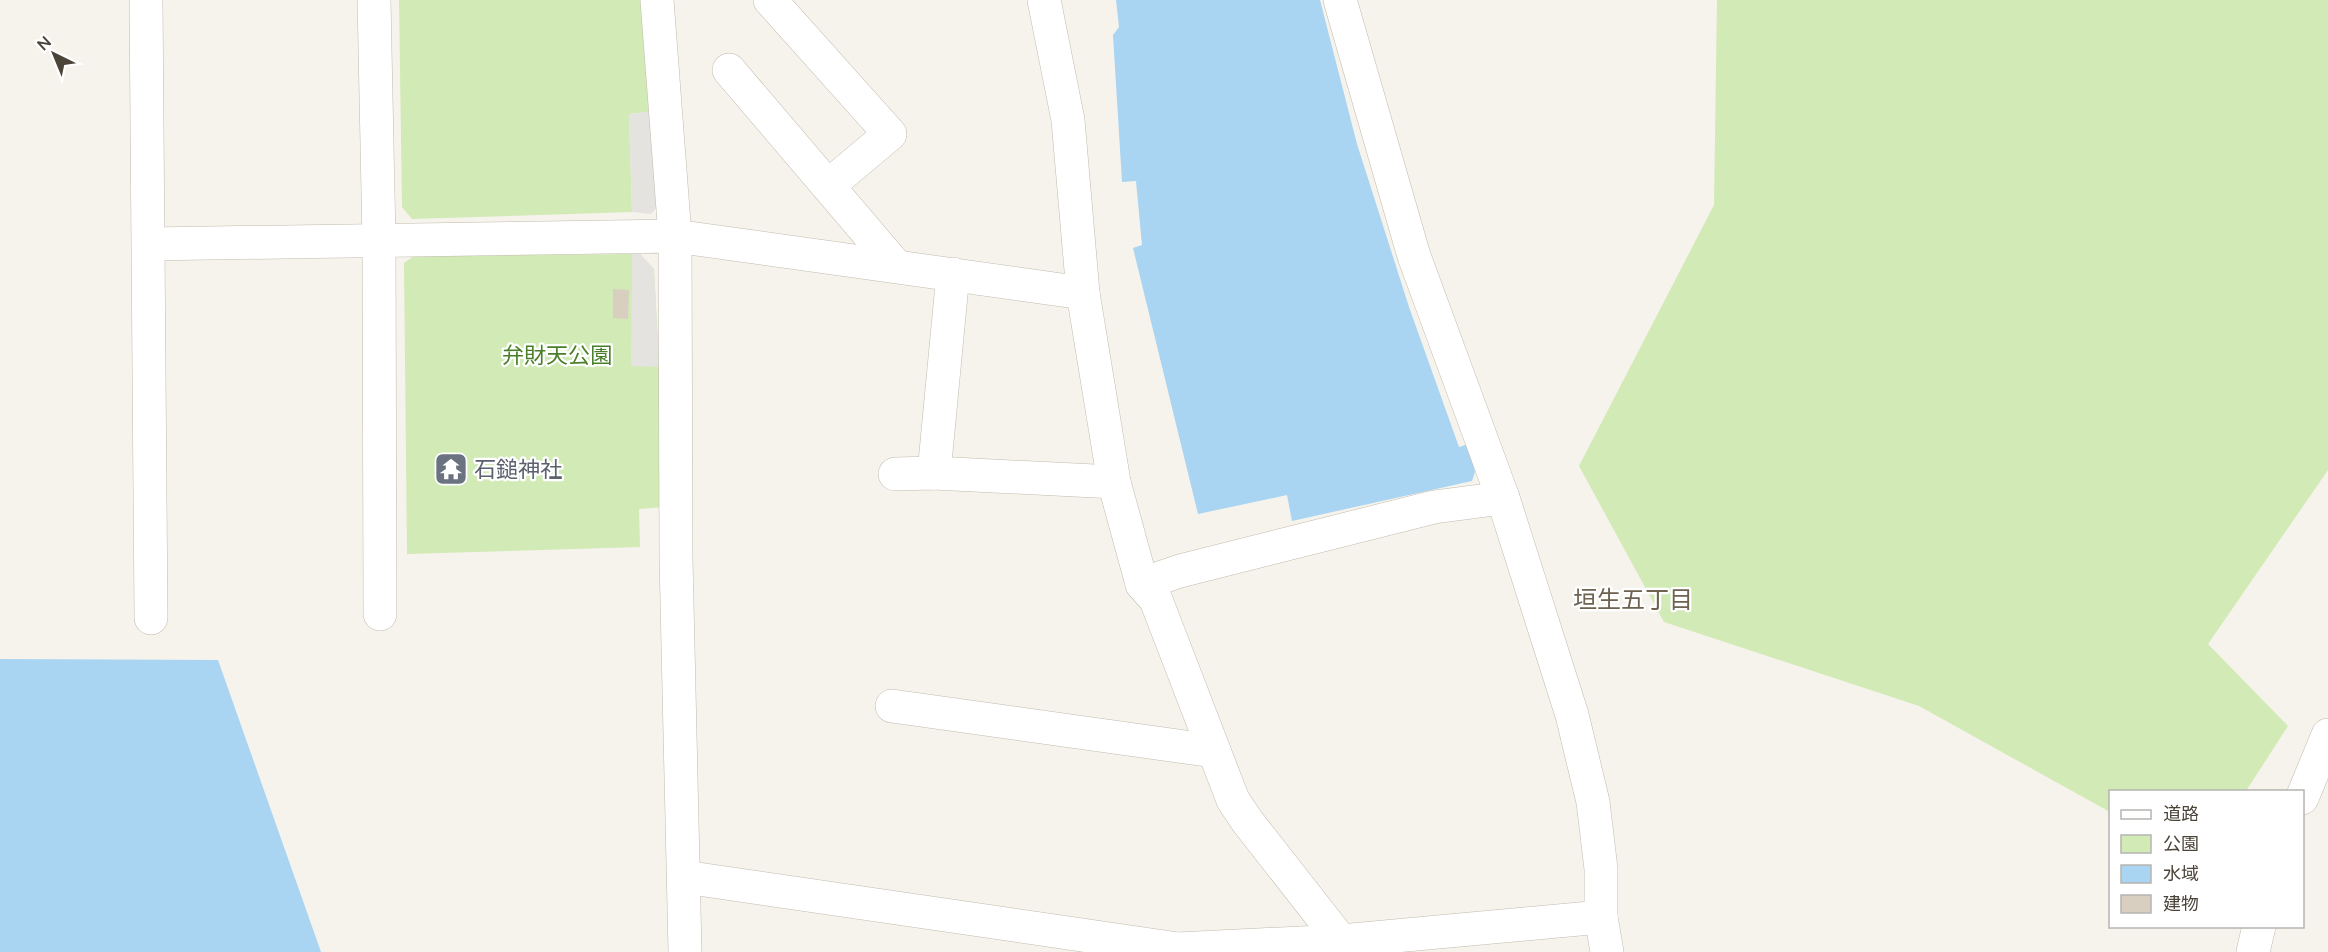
<svg xmlns="http://www.w3.org/2000/svg" width="2328" height="952" font-family="Mulish,'Noto Sans JP',sans-serif">
<style>
.green{fill:#d2eab5}
.parking{fill:#e5e3e0}
.water{fill:#a9d4f2}
.building{fill:#d8cfc1}
.lines{fill:none;stroke-linecap:round;stroke-linejoin:round}
.minor-casing{stroke:#c2bbae;stroke-width:34}
.minor{stroke:#fff;stroke-width:33}
.labels{text-anchor:middle;dominant-baseline:central;stroke-width:4.5;stroke-linejoin:round;paint-order:stroke}
.park-label{font-size:22px;fill:#4a7f2a;stroke:#fff}
.worship-label{font-size:22px;fill:#5b616d;stroke:#fff;text-anchor:start}
.neighbourhood-label{font-size:24px;fill:#6e6250;stroke:#fff}
</style>
<rect width="100%" height="100%" fill="#f6f3ec"/>
<g class="green">
<polygon points="399,0 645,0 655,111 629,114 632,212 412,219 402,207"/>
<polygon points="1717,0 2328,0 2328,470 2208,644 2288,726 2246,791 2110,792 2110,812 1919,706 1664,622 1579,466 1714,205"/>
<polygon points="632,254 640,254 654,269 667,507 639,509 640,547 407,554 404,263 414,256"/>
</g>
<g class="parking">
<polygon points="655,111 656,208 651,214 632,212 629,114"/>
<polygon points="632,254 640,254 654,269 659,367 631,366"/>
</g>
<g class="water">
<polygon points="1116,0 1320,0 1357,144 1409,307 1459,447 1468,444 1475,472 1472,481 1292,521 1287,495 1198,514 1133,248 1142,245 1136,181 1122,182 1113,35 1119,27"/>
<polygon points="0,659 218,660 321,952 0,952"/>
</g>
<g class="building">
<polygon points="613,289 629,290 628,319 613,318"/>
<polygon points="445,461 456,461 458,476 446,477"/>
</g>
<g class="lines">
<g class="minor-casing">
<g id="minor">
<polyline points="146,0 151,618"/>
<polyline points="374,0 379,240 380,614"/>
<polyline points="657,0 675,236 1083,293"/>
<polyline points="770,0 890,134 828,186"/>
<polyline points="1044,0 1068,120 1083,293 1114,482 1142,584 1156,600 1233,800 1247,821 1341,941"/>
<polyline points="1340,0 1414,256 1503,498 1572,715 1593,802 1601,869 1601,917 1607,952"/>
<polyline points="729,70 896,266"/>
<polyline points="149,244 675,236 676,558 685,952"/>
<polyline points="934,473 953,274"/>
<polyline points="895,474 934,473 1114,482"/>
<polyline points="1142,584 1180,571 1434,507 1503,498"/>
<polyline points="892,706 1214,751"/>
<polyline points="2302,798 2328,735"/>
<polyline points="684,877 1178,949"/>
<polyline points="1177,952 1178,949 1341,941"/>
<polyline points="1347,952 1341,941 1601,917"/>
<polyline points="2253,952 2259,926"/>
</g>
</g>
<use href="#minor" class="minor"/>
</g>
<defs>
<g id="temple-square" transform="scale(1.725)"><rect x="-9" y="-9" width="18" height="18" rx="4" fill="#6b7280" stroke="#fff"/><path d="M0-6L5-2H3V0L6.5 2.5H4V6H1.5V3h-3V6H-4V2.5H-6.5L-3 0V-2H-5Z" fill="#fff"/></g>
</defs>
<g fill-rule="evenodd">
<use href="#temple-square" x="451" y="469"/>
</g>
<g class="labels">
<g class="park-label">
<text x="557" y="355">弁財天公園</text>
</g>
<g class="worship-label">
<text x="474" y="469">石鎚神社</text>
</g>
<g class="neighbourhood-label">
<text x="1633" y="599">垣生五丁目</text>
</g>
</g>
<rect x="2109" y="790" width="195" height="138" fill="#ffffff" stroke="#b7b4b0" stroke-width="1.5"/>
<rect x="2121" y="810" width="30" height="9" fill="#ffffff" stroke="#b7b4b0" stroke-width="1.5"/>
<text x="2163" y="820" font-size="18" fill="#4b4439">道路</text>
<rect x="2121" y="835" width="30" height="18" fill="#d2eab5" stroke="#b7b4b0" stroke-width="1.5"/>
<text x="2163" y="850" font-size="18" fill="#4b4439">公園</text>
<rect x="2121" y="865" width="30" height="18" fill="#a9d4f2" stroke="#b7b4b0" stroke-width="1.5"/>
<text x="2163" y="880" font-size="18" fill="#4b4439">水域</text>
<rect x="2121" y="895" width="30" height="18" fill="#d8cfc1" stroke="#b7b4b0" stroke-width="1.5"/>
<text x="2163" y="910" font-size="18" fill="#4b4439">建物</text>
<g transform="translate(54 54) rotate(317)" stroke="#ffffff" stroke-width="4.5" paint-order="stroke">
<path d="M0-4.5L10 22L0 15L-10 22Z" fill="#4b4439"/>
<text y="-9" font-size="16" font-weight="bold" text-anchor="middle" fill="#4b4439">N</text>
</g>
</svg>
